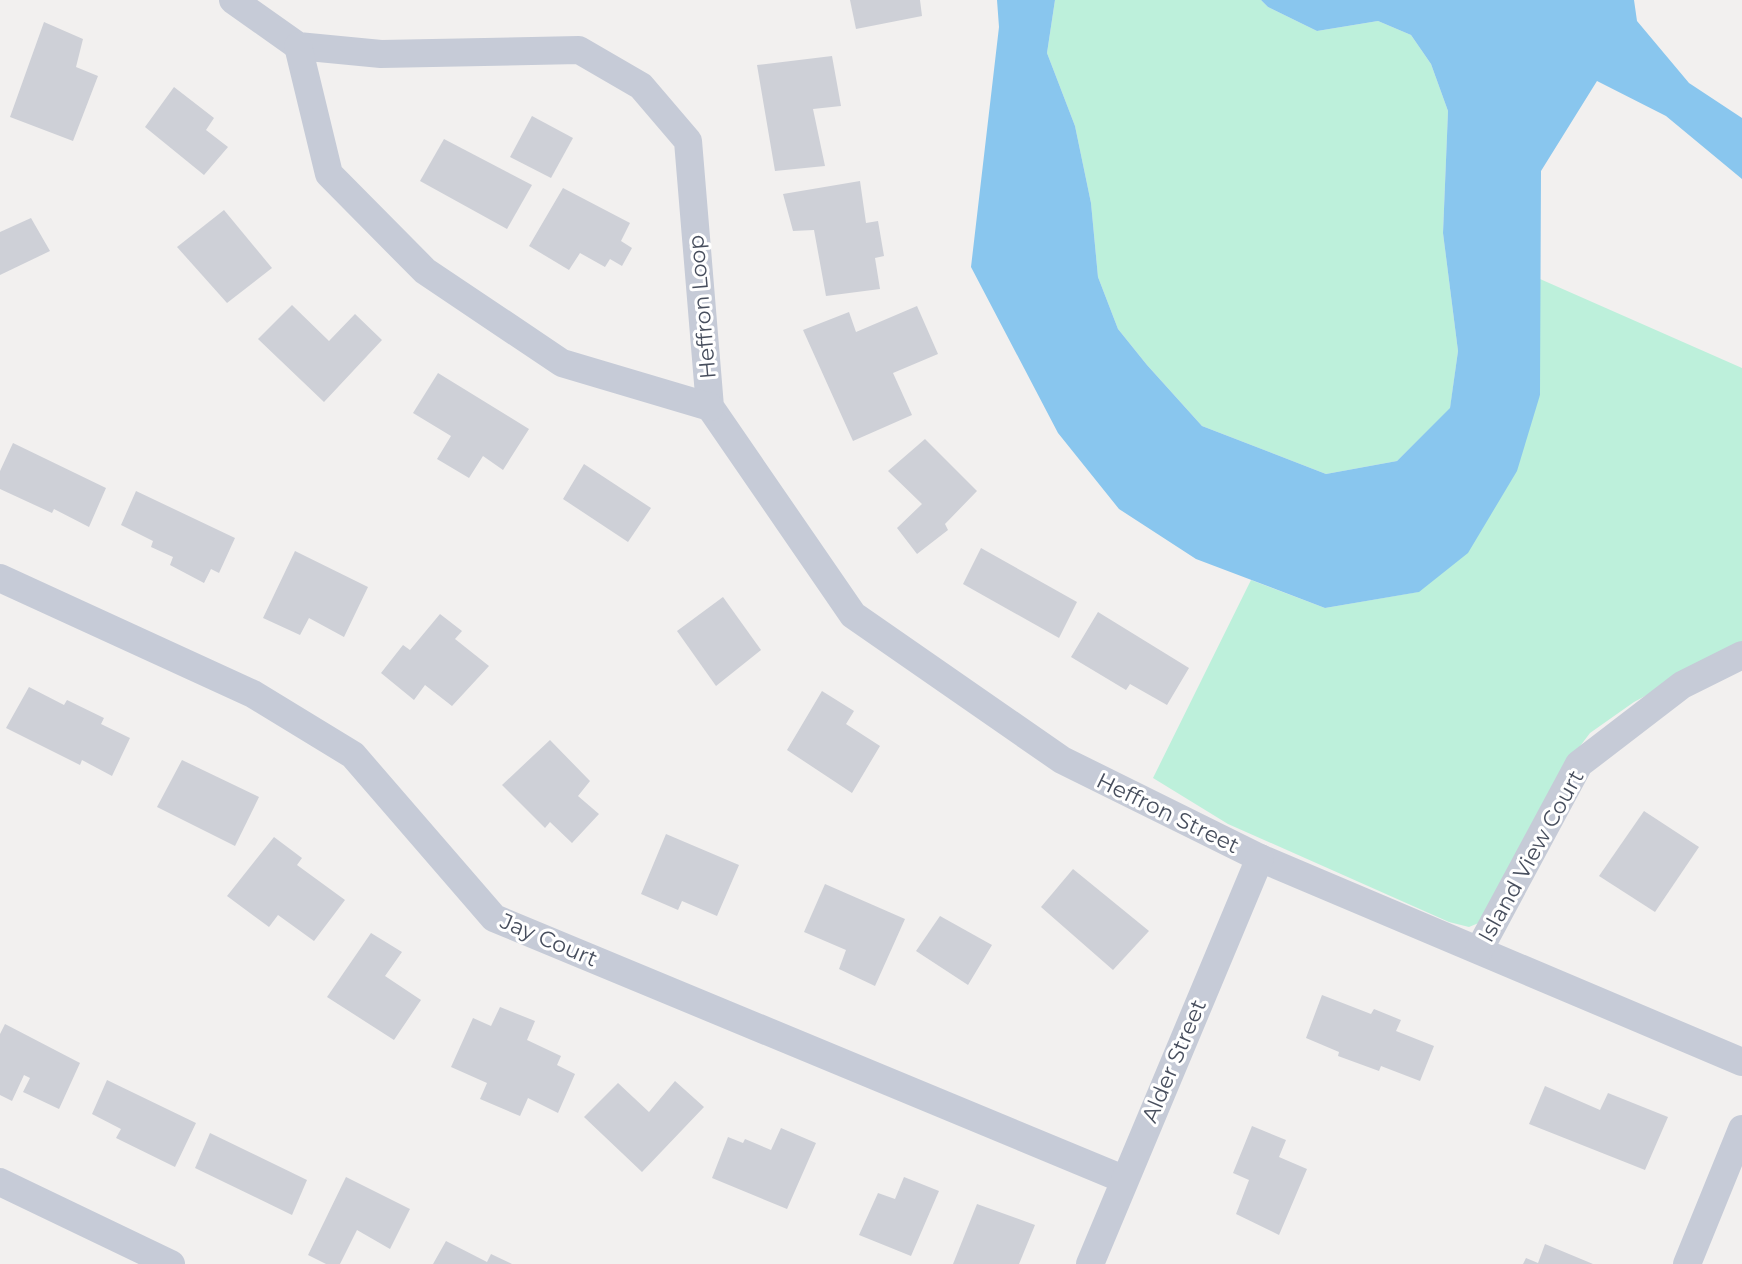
<svg xmlns="http://www.w3.org/2000/svg" width="1742" height="1264" font-family="Montserrat,sans-serif">
<style>
.green{fill:#bdf0db}
.water{fill:#89c6ee}
.building{fill:#ced0d7}
.lines{fill:none;stroke-linecap:round;stroke-linejoin:round}
.minor{stroke:#c6cbd7;stroke-width:28}
.labels{text-anchor:middle;dominant-baseline:central;stroke-width:6;stroke-linejoin:round;paint-order:stroke}
.street-label{font-size:22px;fill:#474e5d;stroke:#fff}
</style>
<rect width="100%" height="100%" fill="#f2f0ef"/>
<g class="green">
<polygon points="1055,0 1261,0 1268,7 1317,31 1378,21 1411,35 1431,64 1448,111 1443,233 1458,351 1450,409 1397,461 1326,474 1202,426 1147,365 1118,329 1098,277 1091,203 1075,126 1047,53"/>
<polygon points="1540,279 1742,368 1742,644 1634,702 1590,733 1559,774 1481,922 1469,927 1449,922 1228,824 1153,778 1251,580 1325,608 1418,592 1540,395"/>
</g>
<polygon class="water" points="997,0 1055,0 1047,53 1075,126 1091,203 1098,277 1118,329 1147,365 1202,426 1326,474 1397,461 1450,408 1458,351 1443,233 1448,111 1431,64 1411,35 1378,21 1317,31 1268,7 1261,0 1634,0 1637,21 1689,83 1742,118 1742,179 1666,116 1597,81 1541,171 1540,395 1517,471 1468,553 1419,592 1325,608 1196,559 1119,509 1058,433 971,267 999,27"/>
<g class="building">
<polygon points="850,0 920,0 922,16 856,29"/>
<polygon points="44,22 83,39 76,67 98,76 73,141 10,117"/>
<polygon points="832,56 841,106 813,109 825,166 775,171 757,65"/>
<polygon points="174,87 214,118 206,130 228,147 204,175 145,127"/>
<polygon points="532,116 573,138 551,178 510,157"/>
<polygon points="444,139 532,185 507,229 420,181"/>
<polygon points="860,181 866,223 878,221 884,256 875,258 880,289 826,296 814,230 793,231 783,194"/>
<polygon points="563,188 630,223 621,241 632,248 622,266 610,259 605,267 580,253 569,270 529,246"/>
<polygon points="224,210 272,268 227,303 177,247"/>
<polygon points="31,218 50,251 0,275 0,232"/>
<polygon points="292,305 329,341 355,314 382,340 324,402 258,339"/>
<polygon points="917,306 938,354 893,373 912,415 853,441 803,330 849,312 856,332"/>
<polygon points="438,373 529,429 503,470 483,456 469,478 437,459 451,436 413,413"/>
<polygon points="925,439 977,491 945,524 948,530 917,554 897,528 922,504 888,471"/>
<polygon points="13,443 106,488 89,527 54,509 52,513 0,489 0,471"/>
<polygon points="584,464 651,508 628,542 563,499"/>
<polygon points="136,491 235,538 219,573 211,569 204,583 170,565 173,557 151,547 153,541 121,525"/>
<polygon points="981,548 1077,602 1059,638 963,584"/>
<polygon points="295,551 368,587 344,637 309,618 300,635 263,618"/>
<polygon points="723,597 761,650 716,686 677,631"/>
<polygon points="1098,612 1189,668 1167,705 1130,684 1126,690 1071,657"/>
<polygon points="440,614 462,631 455,639 489,666 452,706 425,685 414,700 381,673 403,645 410,650"/>
<polygon points="29,687 64,705 67,700 104,718 101,724 130,738 112,776 82,760 80,765 6,728"/>
<polygon points="822,691 854,711 846,724 880,746 852,793 787,750"/>
<polygon points="550,740 590,781 578,796 599,814 572,843 550,822 545,828 502,785"/>
<polygon points="182,760 259,797 235,846 157,807"/>
<polygon points="1644,811 1699,847 1655,912 1599,876"/>
<polygon points="666,834 739,865 717,916 682,901 678,910 641,894"/>
<polygon points="274,837 302,858 297,865 345,900 314,941 278,915 269,927 227,896"/>
<polygon points="1073,869 1149,931 1113,970 1041,907"/>
<polygon points="825,884 905,919 875,986 839,969 846,950 804,932"/>
<polygon points="940,916 992,945 968,985 916,951"/>
<polygon points="371,933 402,952 385,976 421,1000 394,1040 327,997"/>
<polygon points="1322,995 1371,1014 1374,1009 1401,1020 1396,1031 1434,1046 1420,1081 1381,1066 1379,1071 1338,1056 1339,1052 1306,1038"/>
<polygon points="500,1007 535,1021 527,1040 561,1056 557,1065 575,1074 558,1113 528,1098 520,1116 480,1099 487,1083 451,1067 473,1018 491,1026"/>
<polygon points="5,1024 80,1063 59,1109 23,1092 30,1078 24,1075 12,1101 0,1095 0,1034"/>
<polygon points="107,1080 196,1123 175,1167 116,1138 121,1129 92,1114"/>
<polygon points="675,1081 704,1107 642,1172 584,1117 618,1083 649,1112"/>
<polygon points="1545,1086 1600,1110 1608,1093 1668,1117 1645,1170 1529,1124"/>
<polygon points="1252,1126 1286,1140 1279,1157 1307,1169 1279,1235 1236,1214 1249,1180 1233,1173"/>
<polygon points="781,1128 816,1143 787,1209 712,1178 728,1137 743,1143 745,1139 771,1150"/>
<polygon points="210,1133 307,1180 292,1215 195,1168"/>
<polygon points="346,1177 410,1209 390,1249 357,1230 340,1264 326,1264 308,1255"/>
<polygon points="904,1177 939,1191 911,1256 859,1235 878,1193 895,1199"/>
<polygon points="977,1204 1035,1225 1019,1264 953,1264"/>
<polygon points="446,1241 487,1262 491,1254 512,1264 433,1264"/>
<polygon points="1545,1244 1593,1264 1523,1264 1526,1258 1538,1263"/>
</g>
<g class="lines">
<g class="minor">
<polyline points="233,0 298,46 381,54 579,50 641,86 688,141 710,407 853,615 1062,760 1260,858 1742,1062"/>
<polyline points="298,46 329,174 425,271 562,363 710,407"/>
<polyline points="0,578 253,694 353,755 494,918 1123,1179"/>
<polyline points="1479,950 1579,764 1682,685 1742,655"/>
<polyline points="0,1182 171,1264"/>
<polyline points="1090,1264 1260,858"/>
<polyline points="1687,1264 1742,1129"/>
</g>
</g>
<g class="labels">
<g class="street-label">
<text transform="translate(702 307) rotate(-95)">Heffron Loop</text>
<text transform="translate(1168 813) rotate(26)">Heffron Street</text>
<text transform="translate(1531 856) rotate(-61)">Island View Court</text>
<text transform="translate(549 940) rotate(23)">Jay Court</text>
<text transform="translate(1174 1061) rotate(-67)">Alder Street</text>
</g>
</g>
</svg>
